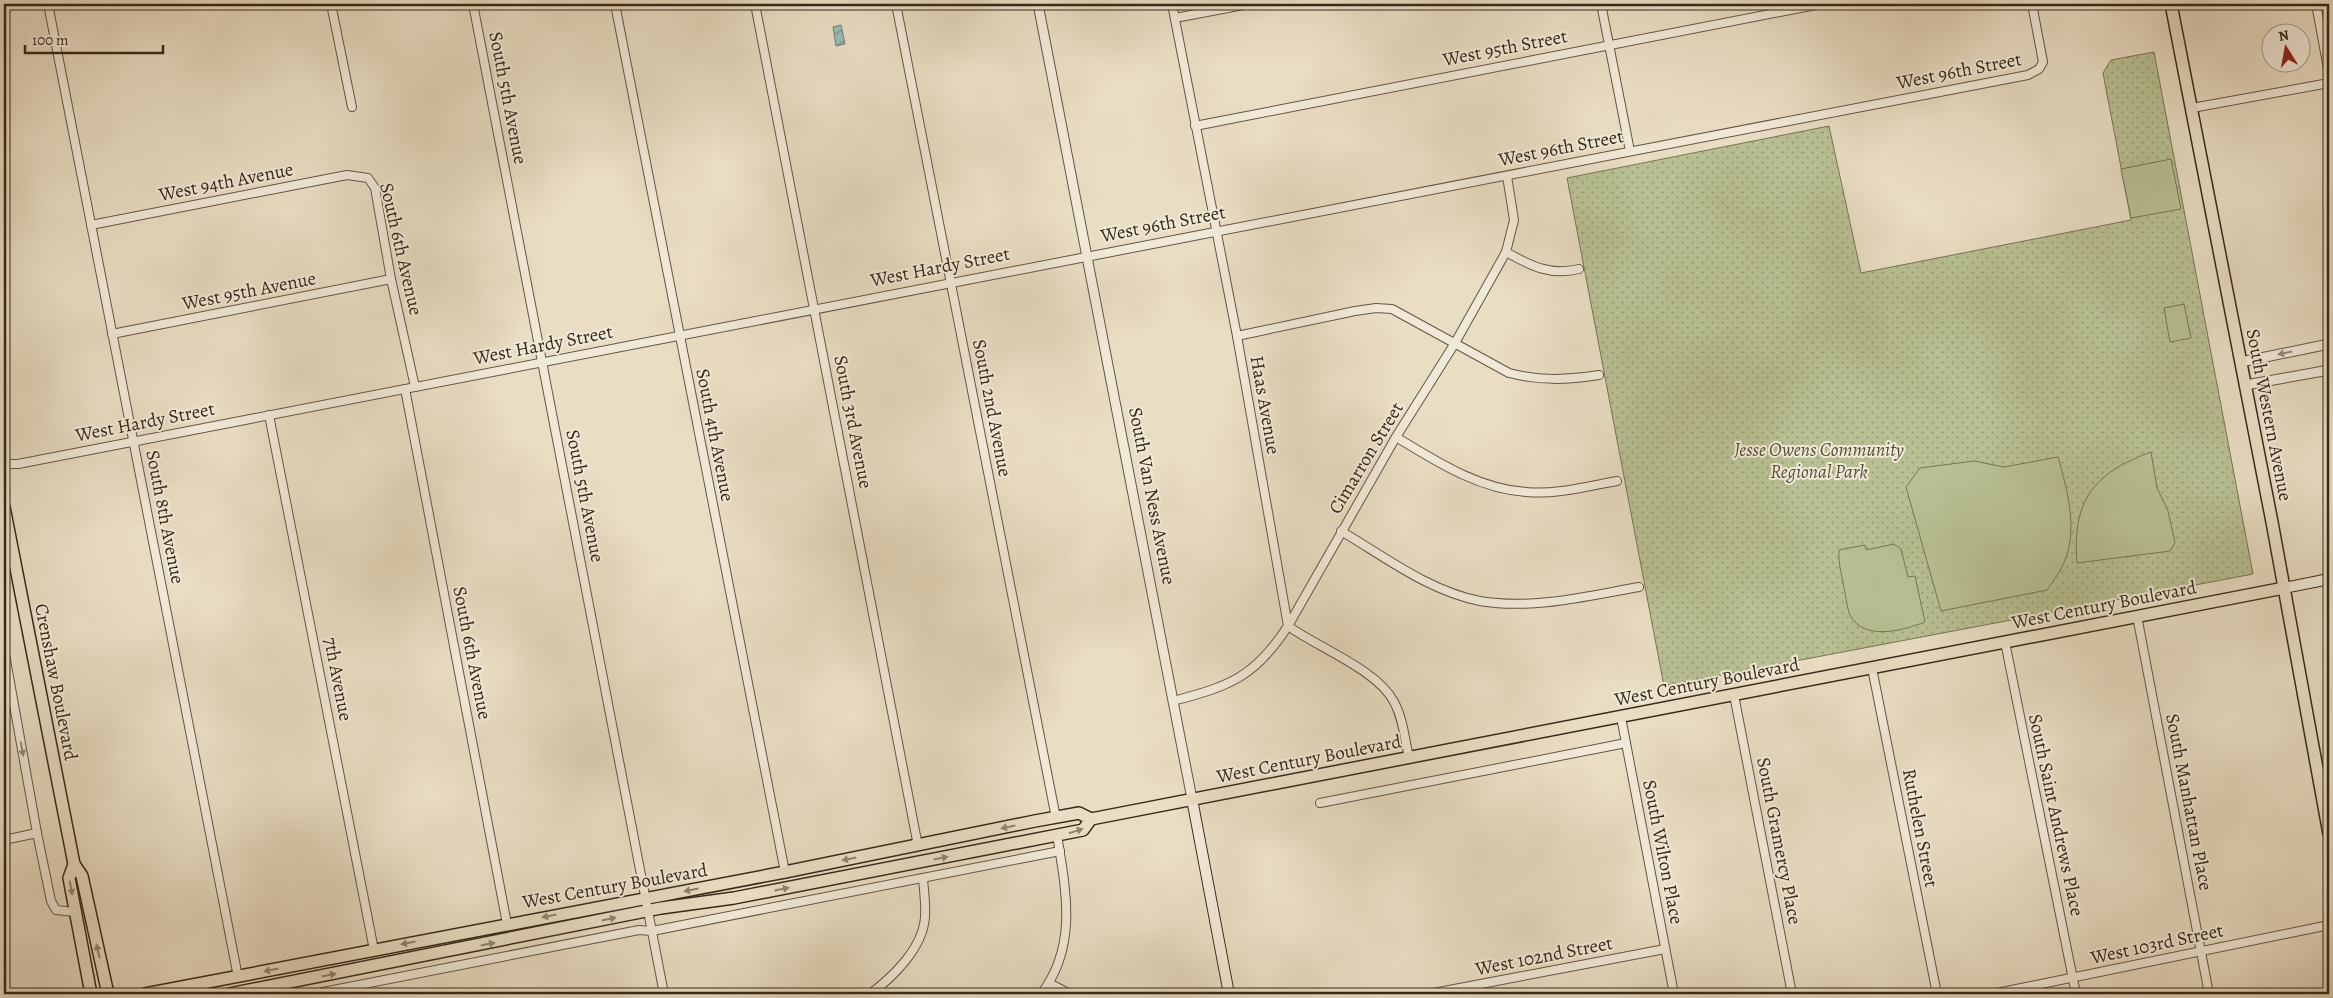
<svg xmlns="http://www.w3.org/2000/svg" width="2333" height="998" font-family="Alegreya,serif">
<style>
.grass{fill:url(#grass-dots);stroke:#787456}
.garden{fill:#b8c093;stroke:#787456}
.water{fill:url(#water-waves);stroke:#718178}
.lines{fill:none;stroke-linecap:round;stroke-linejoin:round}
.minor-casing{stroke:#645644;stroke-width:10}
.tertiary-casing{stroke:#645644;stroke-width:11}
.secondary-casing{stroke:#372919;stroke-width:12}
.primary-casing{stroke:#372919;stroke-width:14}
.minor{stroke:#f1e9d8;stroke-width:8}
.tertiary{stroke:#f1e9d8;stroke-width:9}
.secondary{stroke:#f1e9d8;stroke-width:10}
.primary{stroke:#e9ddc3;stroke-width:11}
.oneway{fill:#948978}
.oneway2{fill:#90836e}
.labels{text-anchor:middle;dominant-baseline:central;stroke-width:4;stroke-linejoin:round;paint-order:stroke}
.street-label{font-size:19px;fill:#372919;stroke:#f1e9d8}
.park-label{font-size:19px;font-style:italic;fill:#574f38;stroke:#f1e9d8}
</style>
<defs>
<pattern id="grass-dots" width="8" height="8" patternUnits="userSpaceOnUse" patternTransform="scale(1.25)"><rect width="8" height="8" fill="#b8c093"/><path d="M2 2h.1M6 6h.1" fill="none" stroke="#969c77" stroke-width="1.8" stroke-linecap="round"/></pattern>
<pattern id="water-waves" width="16" height="10" patternUnits="userSpaceOnUse" patternTransform="scale(1.25)"><rect width="16" height="10" fill="#98bbb8"/><path d="M0 5q4-4 8 0t8 0" fill="none" stroke="#7d9895"/></pattern>
</defs>
<rect width="100%" height="100%" fill="#e9ddc3"/>
<filter id="stains"><feTurbulence type="fractalNoise" baseFrequency=".004" numOctaves="4"/><feColorMatrix values="0 0 0 0 .2 0 0 0 0 .09 0 0 0 0 .02 0 0 0 .5 -.17"/></filter>
<radialGradient id="worn" r=".72"><stop offset=".6" stop-color="#630" stop-opacity="0"/><stop offset="1" stop-color="#630" stop-opacity=".3"/></radialGradient>
<polygon class="grass" points="2154,52 2253,574 1664,686 1567,178 1829,126 1861,273 2131,220 2103,73 2111,60"/>
<g class="garden">
<polygon points="2171,159 2181,209 2131,218 2121,169"/>
<polygon points="2184,304 2191,338 2170,342 2164,308"/>
<path d="M 2151,452 L 2157,488 L 2168,511 L 2175,543 L 2170,551 L 2077,563 C 2072,501 2093,473 2151,452 Z"/>
<path d="M 2058,457 C 2067,489 2078,528 2065,560 C 2061,571 2053,581 2047,590 L 1941,611 L 1906,487 L 1920,468 L 1974,461 L 2004,467 Z"/>
<path d="M 1894,544 L 1901,549 L 1908,577 L 1915,576 L 1925,622 C 1904,630 1864,642 1850,615 C 1847,608 1846,597 1844,588 C 1842,575 1838,564 1839,550 L 1865,545 L 1866,550 Z"/>
</g>
<polygon class="water" points="841,25 845,44 836,46 833,27"/>
<g class="lines">
<g class="minor-casing">
<g id="minor">
<polyline points="48,4 238,977"/>
<polyline points="331,4 352,107"/>
<polyline points="473,4 664,994"/>
<polyline points="615,4 785,872"/>
<polyline points="755,4 918,846"/>
<polyline points="896,4 1056,818"/>
<path d="M 1172,4 L 1237,336 L 1288,626 C 1317,647 1378,670 1394,702 C 1403,718 1405,740 1409,758"/>
<polyline points="1601,4 1630,151"/>
<polyline points="2316,4 2329,74"/>
<polyline points="1175,18 1249,4"/>
<polyline points="2192,108 2329,83"/>
<polyline points="1195,126 1821,4"/>
<polyline points="91,225 347,175 368,178 375,188 391,279 415,387"/>
<path d="M 1506,252 C 1531,266 1550,276 1579,269"/>
<polyline points="112,334 391,279"/>
<path d="M 1237,336 L 1355,311 L 1376,308 L 1392,309 L 1509,373 C 1540,381 1567,380 1599,375"/>
<polyline points="405,389 507,924"/>
<polyline points="269,415 374,950"/>
<path d="M 1396,437 C 1436,461 1478,489 1526,492 C 1557,495 1588,486 1617,481"/>
<path d="M 4,464 L 18,464 C 688,332 1358,204 2028,75 L 2039,69 L 2043,62 L 2032,4"/>
<path d="M 1341,531 C 1385,557 1429,591 1480,601 C 1533,610 1587,596 1639,587"/>
<polyline points="2137,616 2209,994"/>
<polyline points="2005,642 2076,994"/>
<polyline points="4,649 37,833 51,901 56,910 75,912"/>
<polyline points="1872,668 1937,994"/>
<polyline points="1734,695 1792,994"/>
<path d="M 1173,701 C 1230,686 1255,677 1288,626 L 1396,437 L 1455,343 L 1506,252 L 1514,220 L 1507,176"/>
<polyline points="1621,717 1674,994"/>
<polyline points="1320,803 1626,743"/>
<polyline points="4,840 37,833"/>
<polyline points="1049,983 1070,994"/>
<polyline points="313,994 639,930 652,931 1060,851"/>
<path d="M 870,994 C 893,977 923,948 925,917 C 926,905 924,891 923,879"/>
<path d="M 1041,994 C 1078,946 1066,891 1057,835"/>
<polyline points="1428,994 1665,949"/>
<polyline points="1992,994 2329,925"/>
</g>
</g>
<g class="tertiary-casing">
<g id="tertiary">
<polyline points="1038,4 1192,799"/>
<polyline points="2241,362 2329,344"/>
<polyline points="2246,385 2329,370"/>
</g>
</g>
<g class="secondary-casing">
<g id="secondary">
<polyline points="2284,588 2329,579"/>
<polyline points="1192,799 1229,994"/>
</g>
</g>
<g class="primary-casing">
<g id="primary">
<polyline points="2171,4 2272,522 2329,834"/>
<polyline points="4,507 74,864 82,876 108,994"/>
<polyline points="74,864 69,878 91,994"/>
<polyline points="145,994 785,872 1035,821 1079,813 1091,819 2284,588"/>
<polyline points="229,994 661,908 734,898 1083,830 1091,819"/>
</g>
</g>
<use href="#minor" class="minor"/>
<use href="#tertiary" class="tertiary"/>
<use href="#secondary" class="secondary"/>
<use href="#primary" class="primary"/>
</g>
<defs><path id="oneway-solid" d="M-6-.8H1V-3.2L6.5 0L1 3.2V.8H-6Z" transform="scale(1.25)"/></defs>
<g class="oneway">
<use href="#oneway-solid" transform="translate(2285 353) rotate(168)"/>
<use href="#oneway-solid" transform="translate(22 749) rotate(80)"/>
</g>
<g class="oneway2">
<use href="#oneway-solid" transform="translate(1008 827) rotate(168)"/>
<use href="#oneway-solid" transform="translate(1076 831) rotate(-17)"/>
<use href="#oneway-solid" transform="translate(941 858) rotate(-11)"/>
<use href="#oneway-solid" transform="translate(849 859) rotate(169)"/>
<use href="#oneway-solid" transform="translate(71 888) rotate(80)"/>
<use href="#oneway-solid" transform="translate(782 889) rotate(-11)"/>
<use href="#oneway-solid" transform="translate(691 890) rotate(169)"/>
<use href="#oneway-solid" transform="translate(549 916) rotate(169)"/>
<use href="#oneway-solid" transform="translate(609 919) rotate(-12)"/>
<use href="#oneway-solid" transform="translate(408 943) rotate(169)"/>
<use href="#oneway-solid" transform="translate(488 944) rotate(-11)"/>
<use href="#oneway-solid" transform="translate(98 951) rotate(-103)"/>
<use href="#oneway-solid" transform="translate(271 970) rotate(168)"/>
<use href="#oneway-solid" transform="translate(329 975) rotate(-11)"/>
</g>
<g class="labels">
<g class="street-label">
<text transform="translate(1505 48) rotate(-11)">West 95th Street</text>
<text transform="translate(1959 71) rotate(-11)">West 96th Street</text>
<text transform="translate(508 98) rotate(79)">South 5th Avenue</text>
<text transform="translate(1561 148) rotate(-11)">West 96th Street</text>
<text transform="translate(226 182) rotate(-11)">West 94th Avenue</text>
<text transform="translate(1163 224) rotate(-11)">West 96th Street</text>
<text transform="translate(401 249) rotate(77)">South 6th Avenue</text>
<text transform="translate(940 267) rotate(-11)">West Hardy Street</text>
<text transform="translate(249 291) rotate(-11)">West 95th Avenue</text>
<text transform="translate(543 345) rotate(-11)">West Hardy Street</text>
<text transform="translate(1265 405) rotate(80)">Haas Avenue</text>
<text transform="translate(992 408) rotate(79)">South 2nd Avenue</text>
<text transform="translate(2269 415) rotate(79)">South Western Avenue</text>
<text transform="translate(145 422) rotate(-11)">West Hardy Street</text>
<text transform="translate(853 422) rotate(79)">South 3rd Avenue</text>
<text transform="translate(715 435) rotate(79)">South 4th Avenue</text>
<text transform="translate(1366 458) rotate(-59)">Cimarron Street</text>
<text transform="translate(585 496) rotate(79)">South 5th Avenue</text>
<text transform="translate(1152 496) rotate(79)">South Van Ness Avenue</text>
<text transform="translate(165 517) rotate(79)">South 8th Avenue</text>
<text transform="translate(2104 605) rotate(-11)">West Century Boulevard</text>
<text transform="translate(472 653) rotate(79)">South 6th Avenue</text>
<text transform="translate(338 679) rotate(79)">7th Avenue</text>
<text transform="translate(56 682) rotate(79)">Crenshaw Boulevard</text>
<text transform="translate(1707 682) rotate(-11)">West Century Boulevard</text>
<text transform="translate(1309 759) rotate(-11)">West Century Boulevard</text>
<text transform="translate(2189 802) rotate(79)">South Manhattan Place</text>
<text transform="translate(2056 815) rotate(78)">South Saint Andrews Place</text>
<text transform="translate(1920 828) rotate(79)">Ruthelen Street</text>
<text transform="translate(1779 841) rotate(79)">South Gramercy Place</text>
<text transform="translate(1663 852) rotate(79)">South Wilton Place</text>
<text transform="translate(615 886) rotate(-10)">West Century Boulevard</text>
<text transform="translate(2157 944) rotate(-12)">West 103rd Street</text>
<text transform="translate(1544 956) rotate(-11)">West 102nd Street</text>
</g>
<g class="park-label">
<text x="1819" y="450">Jesse Owens Community<tspan x="1819" dy="22">Regional Park</tspan></text>
</g>
</g>
<rect width="2333" height="998" fill="none" stroke="#e9ddc3" stroke-width="20"/>
<rect x="5" y="5" width="2323" height="988" fill="none" stroke="#372919" stroke-width="2.5"/>
<rect x="10" y="10" width="2313" height="978" fill="none" stroke="#372919"/>
<g transform="translate(2286 48) rotate(349)"><circle r="24" fill="#f1e9d8" stroke="#a79c8c"/>
<path d="M0-4L9 19L0 12L-9 19Z" fill="#8f2418"/>
<text y="-8" font-size="14" font-weight="bold" text-anchor="middle" fill="#372919">N</text>
</g>
<path d="M25 45v8h138v-8" fill="none" stroke="#372919" stroke-width="2.5"/>
<text x="32" y="45" font-size="15" fill="#372919" stroke="#f1e9d8" stroke-width="4" paint-order="stroke">100 m</text>
<rect width="100%" height="100%" filter="url(#stains)"/>
<rect width="100%" height="100%" fill="url(#worn)"/>
</svg>
